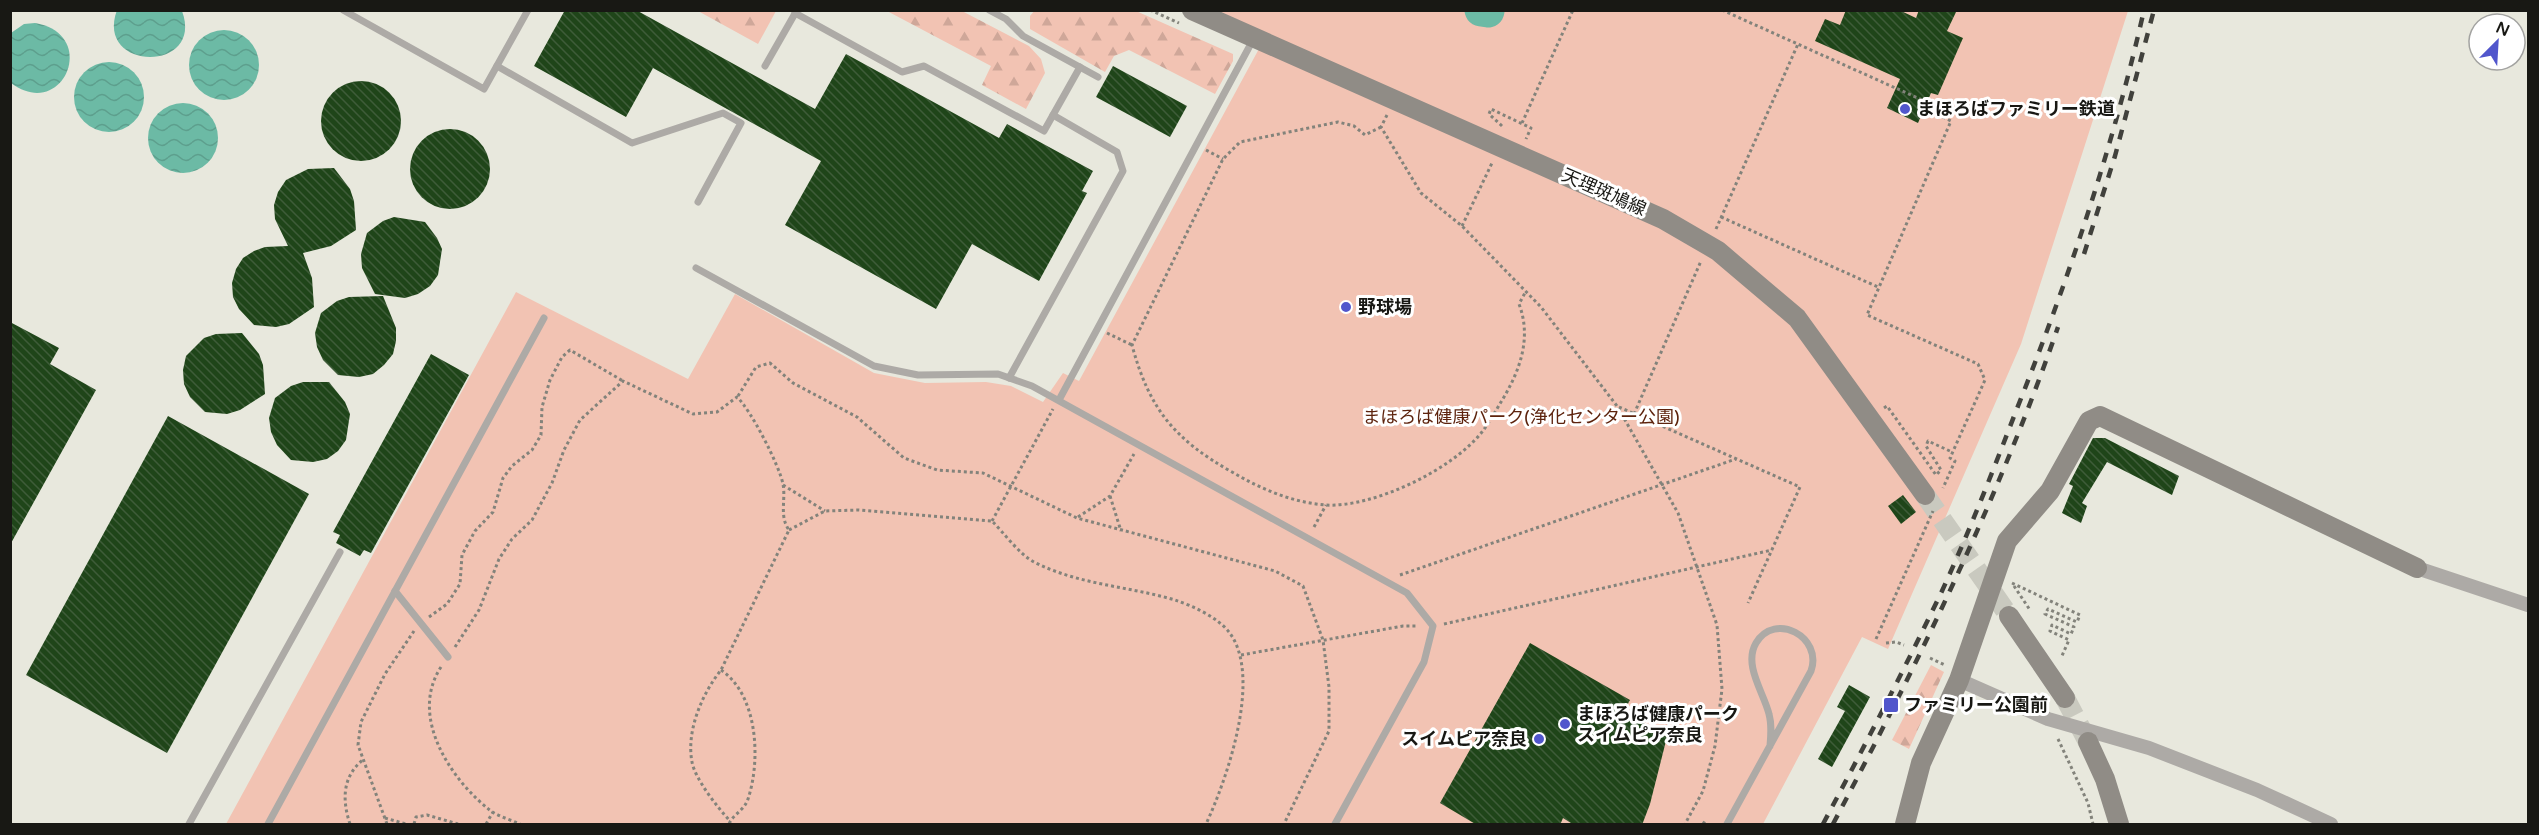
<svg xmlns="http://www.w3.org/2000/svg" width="2539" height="835" font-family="'Varela Round','Noto Sans JP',sans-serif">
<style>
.forest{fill:url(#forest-firs)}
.park{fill:#f2c3b3}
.water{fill:url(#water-waves)}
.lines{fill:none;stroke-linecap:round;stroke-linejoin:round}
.river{stroke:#6cbaa5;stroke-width:33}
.building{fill:url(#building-back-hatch)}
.secondary-tunnel{stroke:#c9c9bf;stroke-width:20;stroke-dasharray:20 10;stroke-linecap:butt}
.path{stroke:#83837b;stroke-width:3;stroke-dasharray:3 3;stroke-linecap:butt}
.lane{stroke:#adaaa6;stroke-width:7}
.street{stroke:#adaaa6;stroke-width:14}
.secondary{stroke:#908c86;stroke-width:20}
.rail{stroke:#41413c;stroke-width:4.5;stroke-dasharray:10 10;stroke-linecap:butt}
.poi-dot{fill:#5156cc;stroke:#fff;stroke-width:2}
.labels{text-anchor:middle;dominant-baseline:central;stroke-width:6;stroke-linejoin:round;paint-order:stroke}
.poi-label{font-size:18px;font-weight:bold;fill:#181814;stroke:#fff;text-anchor:start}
.street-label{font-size:18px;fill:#181814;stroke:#fff}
.park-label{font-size:18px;fill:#5d230d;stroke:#fff}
</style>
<defs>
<pattern id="forest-firs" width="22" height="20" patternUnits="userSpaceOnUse" patternTransform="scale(1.5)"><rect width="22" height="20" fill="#f2c3b3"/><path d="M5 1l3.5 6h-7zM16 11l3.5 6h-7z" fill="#cfa799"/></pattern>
<pattern id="water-waves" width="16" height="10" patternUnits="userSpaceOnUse" patternTransform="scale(1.5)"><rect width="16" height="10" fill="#6cbaa5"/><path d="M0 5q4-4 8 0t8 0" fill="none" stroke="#5d9f8d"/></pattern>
<pattern id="building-back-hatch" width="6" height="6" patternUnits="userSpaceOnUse" patternTransform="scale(1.5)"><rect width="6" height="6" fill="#1f4519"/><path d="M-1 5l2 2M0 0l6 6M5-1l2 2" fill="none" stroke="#3e5c39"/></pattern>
</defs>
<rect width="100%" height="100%" fill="#e8e8dd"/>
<g class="forest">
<polygon points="1035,10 1136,11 1233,54 1233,61 1215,94 1129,50 1114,56 1105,72 1030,29 1030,16"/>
<polygon points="698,11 776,11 758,44"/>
<polygon points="887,11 962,11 1029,46 1041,59 1045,73 1026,109 982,85 991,66"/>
<polygon points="1931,665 1944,672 1909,749 1892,740"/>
</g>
<polygon class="park" points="1213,11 2128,11 2021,344 1888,649 1862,637 1763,824 226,824 516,292 688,379 735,294 874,373 925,383 986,382 1011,386 1043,402 1063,373 1079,381 1267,34"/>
<g class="water">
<path d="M 117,10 L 182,11 C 205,73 94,72 117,10 Z"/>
<path d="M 35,23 C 100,34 63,122 11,83 L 11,33 L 24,24 Z"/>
<circle cx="224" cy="65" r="35"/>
<circle cx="109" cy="97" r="35"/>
<circle cx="183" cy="138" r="35"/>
</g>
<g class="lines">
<polyline class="river" points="1481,10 1488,11"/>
</g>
<g class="building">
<polygon points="565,10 636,10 815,109 846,54 999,138 1007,124 1093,171 1082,191 1087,193 1039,281 972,244 936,309 785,225 821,161 653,68 626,117 534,66"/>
<polygon points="1846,10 1899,10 1916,18 1919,10 1957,10 1947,31 1963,38 1938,95 1931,93 1918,123 1887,108 1900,79 1815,41 1825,19 1840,25"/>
<polygon points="1113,66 1187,106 1170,137 1096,97"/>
<circle cx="361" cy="121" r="40"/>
<circle cx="450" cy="169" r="40"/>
<polygon points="334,168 350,189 354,201 356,230 331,246 303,253 312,278 314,307 289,324 276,327 254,325 239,309 233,297 232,283 236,269 243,258 254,251 265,247 288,246 275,219 274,205 278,192 286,180 308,169"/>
<polygon points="394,217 425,222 437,238 442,249 438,275 430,286 418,294 405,298 375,294 362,268 361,254 367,233 383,221"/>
<polygon points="383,296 396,328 396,341 393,354 384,365 373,374 359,377 338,375 323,360 317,347 315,333 321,313 337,301 349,297"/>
<polygon points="10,322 59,348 50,364 96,390 10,545"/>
<polygon points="242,333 259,354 263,365 265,394 240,410 227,414 205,412 190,397 184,384 183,370 186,356 204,338 216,334"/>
<polygon points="431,354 469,375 371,553 364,550 360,556 336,543 340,535 333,532"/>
<polygon points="303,382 329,382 345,402 350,414 346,440 338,451 327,459 313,462 291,460 277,445 271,432 269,418 275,398 291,386"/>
<polygon points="168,416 309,494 167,753 26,675"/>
<polygon points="2093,438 2105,438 2179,476 2172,495 2107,462 2082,503 2087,506 2081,523 2062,513 2073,486 2069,484"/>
<polygon points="1903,495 1916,512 1901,524 1888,506"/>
<polygon points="1530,643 1630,700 1624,711 1667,737 1650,804 1642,825 1574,825 1563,818 1560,825 1477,825 1440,803"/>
<polygon points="1849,685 1870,697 1832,767 1818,759 1845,711 1837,707"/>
</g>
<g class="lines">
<g class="secondary-tunnel">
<polyline points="1925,495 2009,616"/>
<polyline points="2065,698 2088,742"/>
</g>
<g class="path">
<polyline points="1150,10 1179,23"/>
<polyline points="1722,10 1940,108 1937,114 1951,121 1867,315 1978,364 1985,380 1950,458 1955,461 1943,488"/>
<polyline points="1387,115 1381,127 1421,193 1462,226 1541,307 1617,406 1678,513 1717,625 1722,689 1715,746 1703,791 1685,824"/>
<polyline points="1522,123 1573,10"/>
<polyline points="1502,126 1489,114 1491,109 1531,128 1526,139"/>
<path d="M 1381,127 L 1365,135 L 1354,126 L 1338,122 L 1240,142 L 1223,159 L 1132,345 C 1149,409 1175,440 1232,472 C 1261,489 1291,502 1325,505 C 1373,508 1452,470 1482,432 C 1489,423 1495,412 1501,402 C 1520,371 1532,338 1519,304 L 1526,291"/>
<polyline points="1206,150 1223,159"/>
<polyline points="1721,217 1878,287"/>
<polyline points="1462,226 1492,163"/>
<polyline points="1716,229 1798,44"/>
<polyline points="1107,333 1132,345"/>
<polyline points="738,396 756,367 770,363 793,383 857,417 904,458 937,470 983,473 1077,518 1275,571 1303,586 1323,640 1329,687 1329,731 1284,824"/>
<polyline points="1619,407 1800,487 1748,603"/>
<polyline points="1884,408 1887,406 1936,475 1941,470 1926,446 1928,441 1952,452"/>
<polyline points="1634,414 1701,261"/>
<polyline points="783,485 825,511"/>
<polyline points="1110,496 1121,531"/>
<polyline points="1078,517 1110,496 1134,454"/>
<polyline points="992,521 1053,409"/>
<polyline points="1314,527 1326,505"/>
<path d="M 789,530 L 825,511 L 858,510 L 992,521 C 1004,533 1019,554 1034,562 C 1079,585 1128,586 1175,600 C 1193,606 1217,617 1229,632 C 1263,676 1227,779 1206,824"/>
<polyline points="1400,575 1736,459"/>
<polyline points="2012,583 2080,615 2077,622 2048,609 2045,614 2074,627 2071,634 2052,625 2050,631 2069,640 2061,658"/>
<polyline points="2014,586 2030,610"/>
<polyline points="429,617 447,604 460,584 462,555 475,531 493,512 503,478 512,466 532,450 541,435 542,407 550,380 562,357 570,350 623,381"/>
<polyline points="1444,624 1772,550"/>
<polyline points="1876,639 1933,511"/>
<polyline points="1886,643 1896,642 1904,645"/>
<path d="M 455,647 L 479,610 L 499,559 L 512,539 L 532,520 L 552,483 L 564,450 L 580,420 L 623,381 L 693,414 L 717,412 L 737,397 C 751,410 779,465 783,484 C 786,500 779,516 789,530 L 721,670 C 702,694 686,731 692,762 C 695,779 718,808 730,821"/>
<polyline points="1241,655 1403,626 1416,626"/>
<polyline points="1930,658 1945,665"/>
<path d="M 441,667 C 408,717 452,781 491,811 C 500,817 511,820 520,824"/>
<path d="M 721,670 C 758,695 761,760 748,799 C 744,811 733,814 729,824"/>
<polyline points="2058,739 2088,803 2093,824"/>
<polyline points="385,818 406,824"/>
<path d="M 350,824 C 342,800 342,776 364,759"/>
<polyline points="387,824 358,745 361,722 385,674 414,631"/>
<polyline points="414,824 416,817 427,815 458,824"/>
<polyline points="486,824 493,812"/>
<polyline points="1703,824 1705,821"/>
</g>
<g class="lane">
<polyline points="343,10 484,89 528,10"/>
<polyline points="989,10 1006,19 1023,36 1098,77"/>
<polyline points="795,13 902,72 924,66 1044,131 1080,67"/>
<polyline points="497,66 632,143 723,113 741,123 698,202"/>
<polyline points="765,66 797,10"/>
<polyline points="696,268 874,366 918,375 998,374 1032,386 1407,593 1433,626 1424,662 1335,824"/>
<polyline points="1009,378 1123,171 1117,152 1053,115"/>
<polyline points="1059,400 1254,38"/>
<polyline points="395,591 448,657"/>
<polyline points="189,824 340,552"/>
<polyline points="268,824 544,318"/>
<path d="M 1727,824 L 1811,671 C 1823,637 1775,611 1756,643 C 1743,665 1764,693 1769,714 C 1772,725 1771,735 1770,746"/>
</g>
<g class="street">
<polyline points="2417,568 2528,605"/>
<polyline points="1959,680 2048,719 2149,748 2257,790 2331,824"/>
</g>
<g class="secondary">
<polyline points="1192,10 1663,219 1718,251 1797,318 1925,495"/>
<polyline points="2009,616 2065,698"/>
<polyline points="2088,742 2105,779 2119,824"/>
<polyline points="1905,824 1921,763 1959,680 2007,541 2050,491 2089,421 2100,416 2417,568"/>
</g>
<g class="rail">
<polyline points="2084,254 2115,156 2154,10"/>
<path d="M 1823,824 C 1864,747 1904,670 1942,591 C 1969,532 1993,471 2016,411 C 2068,281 2113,147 2144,10"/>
<path d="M 1833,824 C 1918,663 1998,500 2058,327"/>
</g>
</g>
<g class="poi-dot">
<circle cx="1905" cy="109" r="6"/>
<circle cx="1346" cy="307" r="6"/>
<rect x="1883" y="697" width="16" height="16" rx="3"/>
<circle cx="1565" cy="724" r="6"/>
<circle cx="1539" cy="739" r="6"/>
</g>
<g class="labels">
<g class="poi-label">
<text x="1917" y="109">まほろばファミリー鉄道</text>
<text x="1358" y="307">野球場</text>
<text x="1904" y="705">ファミリー公園前</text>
<text x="1577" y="714">まほろば健康パーク<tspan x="1577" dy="21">スイムピア奈良</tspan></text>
<text x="1527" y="739" text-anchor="end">スイムピア奈良</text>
</g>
<g class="street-label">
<text transform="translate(1604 192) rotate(24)">天理斑鳩線</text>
</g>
<g class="park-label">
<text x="1521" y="417">まほろば健康パーク(浄化センター公園)</text>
</g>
</g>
<rect width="2539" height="835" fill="none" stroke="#181814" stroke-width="24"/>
<g transform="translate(2497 42) rotate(24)"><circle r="28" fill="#ffffff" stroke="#a3a3a1" stroke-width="1.5"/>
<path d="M0-4.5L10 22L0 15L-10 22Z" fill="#5156cc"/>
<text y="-9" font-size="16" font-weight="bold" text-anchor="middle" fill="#181814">N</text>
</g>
</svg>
